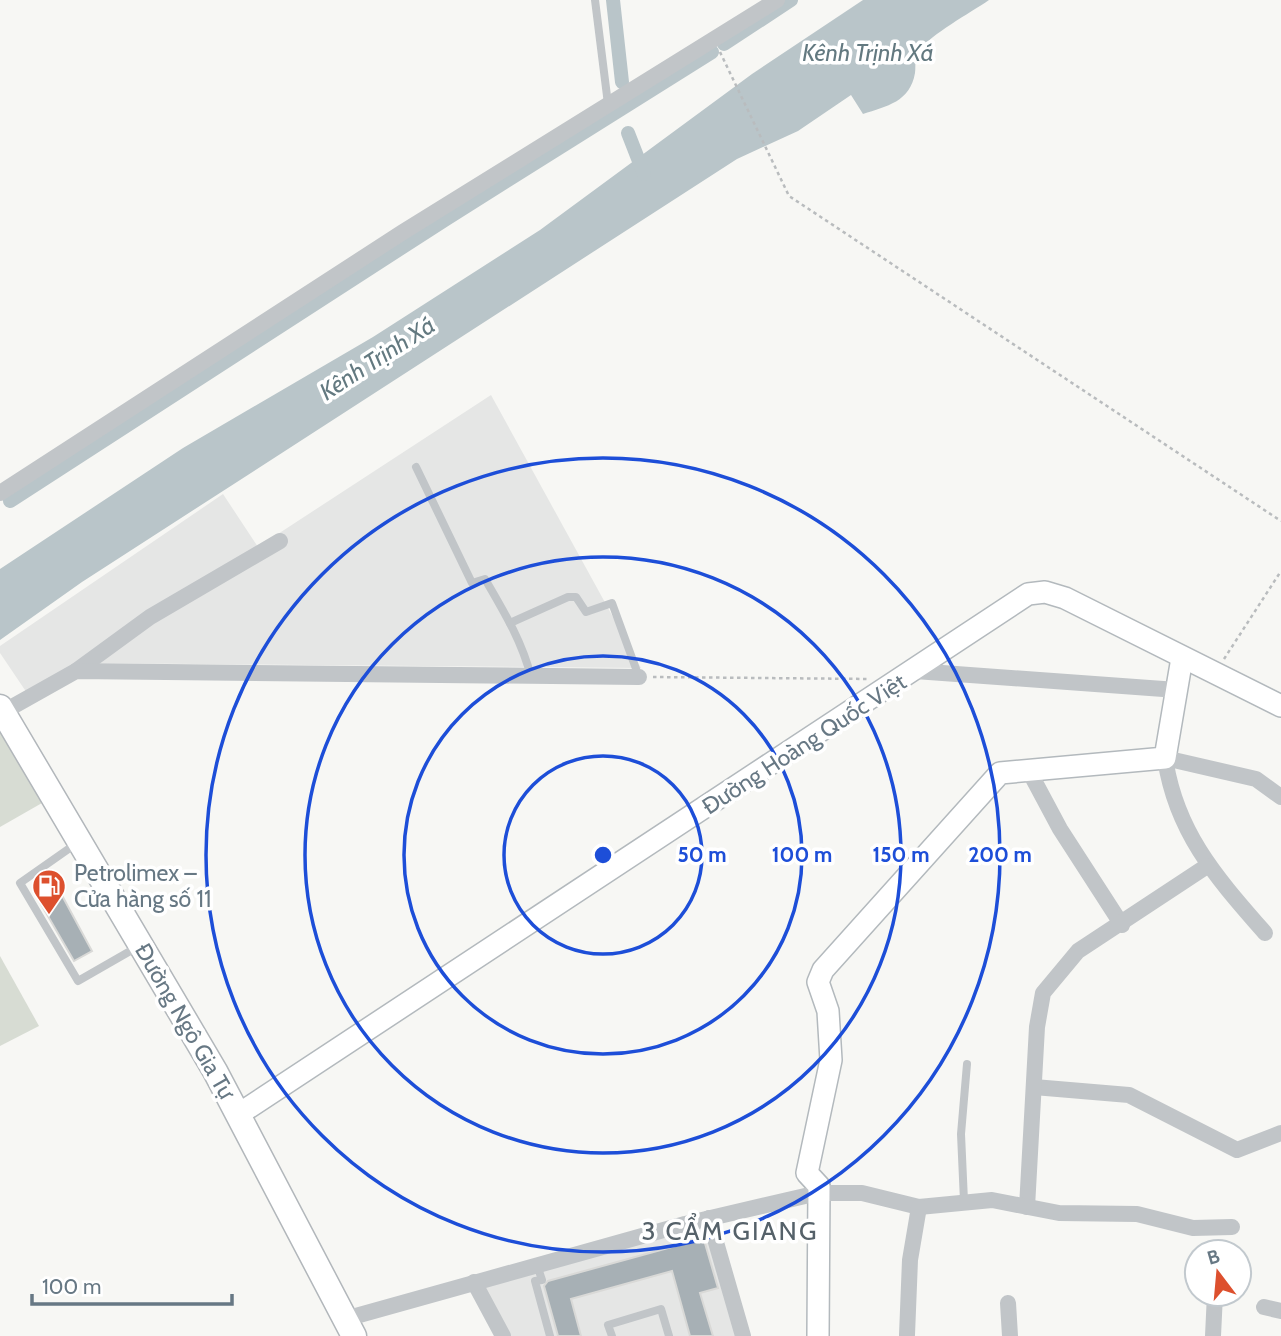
<svg xmlns="http://www.w3.org/2000/svg" width="1281" height="1336" font-family="Cabin,sans-serif">
<style>
.built{fill:#e5e6e5}
.green{fill:#d7dcd3}
.water{fill:#b9c5c9}
.lines{fill:none;stroke-linecap:round;stroke-linejoin:round}
.canal{stroke:#b9c5c9;stroke-width:14}
.building{fill:#a7b0b5;stroke:#d9d9d7;stroke-width:2}
.secondary-casing{stroke:#b3b9bd;stroke-width:24}
.primary-casing{stroke:#b2b7bb;stroke-width:27}
.path{stroke:#b9bcbe;stroke-width:2.5;stroke-dasharray:3.5 3.5;stroke-linecap:butt}
.lane{stroke:#c1c5c8;stroke-width:8}
.street{stroke:#c1c5c8;stroke-width:16}
.secondary{stroke:#fff;stroke-width:21}
.primary{stroke:#fff;stroke-width:24}
.ring{fill:none;stroke:#1d4ed8;stroke-width:3.5}
.labels{text-anchor:middle;dominant-baseline:central;stroke-width:7;stroke-linejoin:round;paint-order:stroke}
.street-label{font-size:23px;fill:#677884;stroke:#fff}
.poi-label{font-size:23px;fill:#677884;stroke:#fff;text-anchor:start}
.water-label{font-size:24px;font-style:italic;fill:#637980;stroke:#fff}
.quarter-label{font-size:26px;letter-spacing:2px;fill:#556169;stroke:#fff}
.centre{fill:#1d4ed8;stroke:#fff;stroke-width:3.5}
.ring-label{font-size:21px;text-anchor:middle;font-weight:bold;fill:#1d4ed8;stroke:#fff;stroke-width:7;stroke-linejoin:round;paint-order:stroke}
</style>
<rect width="100%" height="100%" fill="#f7f7f4"/>
<g class="built">
<polygon points="491,395 641,668 76,663 27,693 0,653 0,646 223,494 258,547"/>
<polygon points="708,1225 740,1336 510,1336 481,1284"/>
</g>
<g class="green">
<polygon points="3,724 42,803 0,827 0,726"/>
<polygon points="0,956 39,1026 0,1046"/>
</g>
<path class="water" d="M 863,0 L 989,0 C 969,14 932,33 918,52 C 914,58 916,66 915,73 C 910,102 887,106 863,114 L 851,95 L 798,131 L 737,159 L 82,582 L 0,640 L 0,569 L 183,448 L 373,337 L 540,230 L 752,74 Z"/>
<g class="lines">
<g class="canal">
<polyline points="613,0 622,82"/>
<polyline points="724,44 791,0"/>
<polyline points="628,133 644,174"/>
<polyline points="10,501 446,219 712,52"/>
</g>
</g>
<g class="building">
<polygon points="58,888 92,951 74,961 38,899"/>
<polygon points="702,1233 718,1288 700,1293 713,1336 690,1336 672,1271 571,1299 581,1336 558,1336 544,1286 548,1281 697,1240 695,1235"/>
</g>
<g class="lines">
<g class="secondary-casing">
<g id="secondary">
<polyline points="239,1114 1028,594 1045,592 1065,598 1281,706"/>
<polyline points="818,1336 819,1186 807,1173 831,1060 828,1011 818,982 823,970 1000,773 1165,758 1182,658"/>
</g>
</g>
<g class="primary-casing">
<polyline id="primary" points="0,707 215,1071 354,1336"/>
</g>
<g class="path">
<polyline points="720,52 789,196 1281,521"/>
<polyline points="1224,659 1281,571"/>
<polyline points="653,677 870,679"/>
</g>
<g class="lane">
<polyline points="595,0 608,104"/>
<path d="M 416,467 L 472,583 L 485,579 C 503,610 522,641 531,677"/>
<polyline points="510,623 568,597 576,597 586,612 612,603 639,677"/>
<polyline points="77,843 20,883 78,981 139,946"/>
<polyline points="964,1201 961,1134 967,1064"/>
<polyline points="537,1265 542,1280 535,1281 550,1336"/>
<polyline points="612,1336 608,1325 661,1309 669,1336"/>
</g>
<g class="street">
<polyline points="0,493 403,232 777,0"/>
<polyline points="76,671 150,617 280,541"/>
<polyline points="915,671 1177,690"/>
<polyline points="3,712 76,671 639,677"/>
<polyline points="1029,771 1060,829 1122,925"/>
<path d="M 1265,933 C 1217,878 1176,833 1165,758 L 1256,779 L 1281,797"/>
<polyline points="1034,1087 1129,1095 1237,1150 1281,1133"/>
<polyline points="1027,1207 1037,1027 1043,993 1078,951 1207,866"/>
<polyline points="709,1218 743,1336"/>
<polyline points="474,1282 503,1336"/>
<polyline points="1008,1303 1010,1336"/>
<polyline points="1264,1307 1281,1311"/>
<polyline points="345,1319 685,1224 818,1193 862,1193 919,1207 992,1200 1059,1213 1137,1214 1193,1228 1232,1227"/>
<polyline points="907,1335 910,1260 919,1207"/>
<polyline points="1213,1336 1215,1294"/>
</g>
<use href="#secondary" class="secondary"/>
<use href="#primary" class="primary"/>
</g>
<g class="ring">
<circle cx="603" cy="855" r="99"/>
<circle cx="603" cy="855" r="199"/>
<circle cx="603" cy="855" r="298"/>
<circle cx="603" cy="855" r="397"/>
</g>
<defs>
<g id="fuel-pin" transform="scale(1.75)"><path d="M0 17L-7.5 6A9.5 9.5 0 1 1 7.5 6Z" fill="#dd502e" stroke="#fff"/><path d="M-5.5-6h7V0h2V4h1.3V-2.5L3-4.5l.8-.8L6-3V5H2.5V1h-1V6h-7ZM-4.2-4.7v3.2H.2V-4.7Z" fill="#fff"/></g>
</defs>
<g fill-rule="evenodd">
<use href="#fuel-pin" x="49" y="886"/>
</g>
<g class="labels">
<g class="street-label">
<text transform="translate(804 744) rotate(-33)">Đường Hoàng Quốc Việt</text>
<text transform="translate(185 1021) rotate(60)">Đường Ngô Gia Tự</text>
</g>
<g class="poi-label">
<text x="74" y="873">Petrolimex –<tspan x="74" dy="26">Cửa hàng số 11</tspan></text>
</g>
<g class="water-label">
<text x="868" y="52">Kênh Trịnh Xá</text>
<text transform="translate(377 358) rotate(-33)">Kênh Trịnh Xá</text>
</g>
<g class="quarter-label">
<text x="730" y="1231">3 CẨM GIANG</text>
</g>
</g>
<circle cx="603" cy="855" r="10" class="centre"/>
<g class="ring-label">
<text x="702" y="862">50 m</text>
<text x="802" y="862">100 m</text>
<text x="901" y="862">150 m</text>
<text x="1000" y="862">200 m</text>
</g>
<g transform="translate(1218 1273) rotate(344)"><circle r="33" fill="#ffffff" stroke="#c2c9ce" stroke-width="2"/>
<path d="M0-5L12 26L0 18L-12 26Z" fill="#dd502e"/>
<text y="-10" font-size="19" font-weight="bold" text-anchor="middle" fill="#677884">B</text>
</g>
<path d="M32 1294v10h200v-10" fill="none" stroke="#677884" stroke-width="3.5"/>
<text x="42" y="1294" font-size="21" fill="#677884" stroke="#ffffff" stroke-width="5" paint-order="stroke">100 m</text>
</svg>
